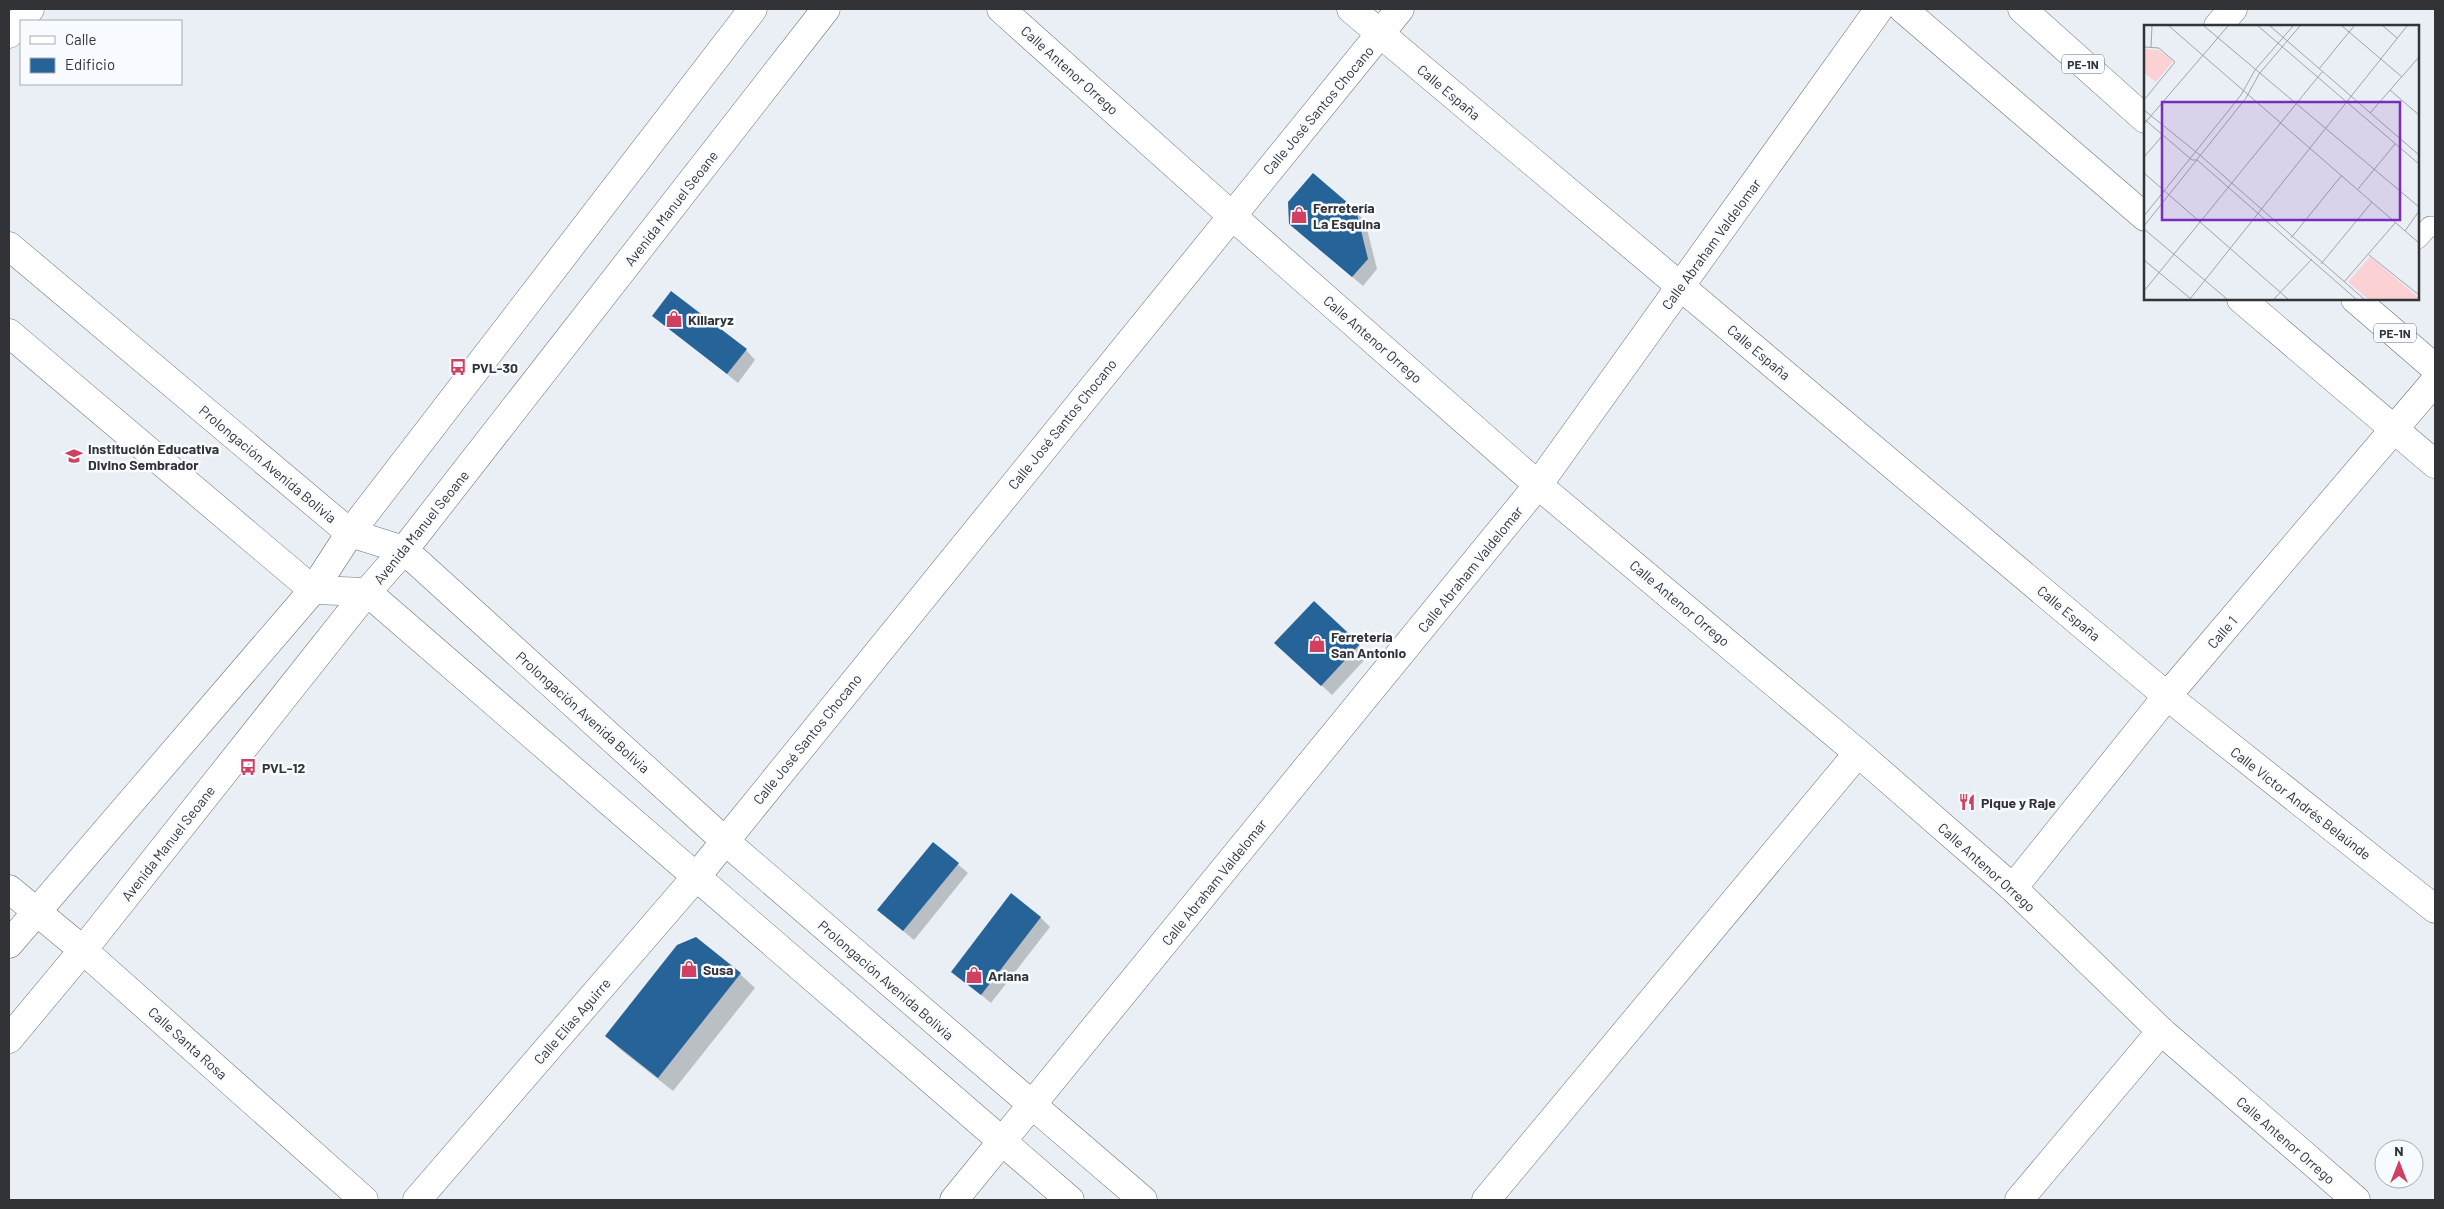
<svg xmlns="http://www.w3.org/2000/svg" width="2444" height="1209" font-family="Barlow,sans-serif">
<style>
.shadow{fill:#0003}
.building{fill:#266398}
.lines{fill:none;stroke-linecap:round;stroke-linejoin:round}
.lane-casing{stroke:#6b7075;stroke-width:20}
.street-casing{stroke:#6b7075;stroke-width:29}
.secondary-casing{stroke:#6b7075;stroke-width:29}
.highway-casing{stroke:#6b7075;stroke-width:29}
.lane{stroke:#fff;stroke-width:19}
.street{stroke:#fff;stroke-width:28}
.secondary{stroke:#fff;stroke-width:28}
.highway{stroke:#fff;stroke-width:28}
.labels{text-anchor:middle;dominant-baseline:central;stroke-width:5;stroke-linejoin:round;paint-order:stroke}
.shield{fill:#f8fbff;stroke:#6d6f72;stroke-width:1}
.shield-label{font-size:12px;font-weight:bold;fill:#313336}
.street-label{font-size:14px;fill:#313336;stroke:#f8fbff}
.poi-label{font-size:14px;font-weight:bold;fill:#313336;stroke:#f8fbff;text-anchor:start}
.inset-road{fill:none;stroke:#9fa4a8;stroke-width:1}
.view{fill:#7b2cbf;fill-opacity:0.15;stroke:#7b2cbf;stroke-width:2.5}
.inset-edge{fill:none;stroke:#313336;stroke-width:2.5}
</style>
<rect width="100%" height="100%" fill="#e9eff4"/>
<g class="shadow">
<polygon points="1355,211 1365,221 1377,269 1363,286 1300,233"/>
<polygon points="654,315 746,350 755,360 738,383"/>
<polygon points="1314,603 1369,655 1332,695 1286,653"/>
<polygon points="933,843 968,873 914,940 889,919"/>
<polygon points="1040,917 1050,927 991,1003 952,971"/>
<polygon points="740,974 755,988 673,1091 621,1050 606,1036"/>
</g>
<g class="building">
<polygon points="1313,173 1356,210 1368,259 1352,277 1289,224 1288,202"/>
<polygon points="671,291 747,349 727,374 652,316"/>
<polygon points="1314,601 1360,644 1321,686 1274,643"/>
<polygon points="933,842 959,863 903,931 877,910"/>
<polygon points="1011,893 1041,917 981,995 951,972"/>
<polygon points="696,937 741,973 658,1078 605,1036 677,945"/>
</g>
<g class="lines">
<g class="lane-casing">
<polyline id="lane" points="2418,239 2430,226 2435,226"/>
</g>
<g class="street-casing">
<g id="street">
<polyline points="1001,9 1231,215 1538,485 1858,753 2013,888 2161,1031 2356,1200"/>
<polyline points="1351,9 2167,696 2435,909"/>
<polyline points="1903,9 2145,217"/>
<polyline points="2218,26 2233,9"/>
<polyline points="9,34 30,9"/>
<polyline points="2241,299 2435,464"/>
<polyline points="2013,888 2167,696 2435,381"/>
<polyline points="9,889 83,950 364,1200"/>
<polyline points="9,944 313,590"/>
<polyline points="9,1039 83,950 367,592"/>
<polyline points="417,1200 696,877 1400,9"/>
<polyline points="954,1200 1538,485 1879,9"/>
<polyline points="1486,1200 1858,753"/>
<polyline points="2019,1200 2161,1031"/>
</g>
</g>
<g class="secondary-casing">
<g id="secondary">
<polyline points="9,246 350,533 404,550 725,841 1143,1200"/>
<polyline points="9,333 313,590 367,592 1070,1200"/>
<polyline points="313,590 350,533 753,9"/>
<polyline points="367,592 404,550 826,9"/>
</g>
</g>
<g class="highway-casing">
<g id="highway">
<polyline points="2022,9 2145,119"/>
<polyline points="2355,299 2435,368"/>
</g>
</g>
<use href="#lane" class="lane"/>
<use href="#street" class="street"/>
<use href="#secondary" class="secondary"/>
<use href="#highway" class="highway"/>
</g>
<defs>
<g id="shop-bare" transform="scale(1.35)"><path d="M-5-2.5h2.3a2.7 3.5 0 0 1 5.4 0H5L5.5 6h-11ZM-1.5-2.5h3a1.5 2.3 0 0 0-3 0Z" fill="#d04060" stroke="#f8fbff" stroke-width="2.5" paint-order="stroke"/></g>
<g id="bus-bare" transform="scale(1.35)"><path d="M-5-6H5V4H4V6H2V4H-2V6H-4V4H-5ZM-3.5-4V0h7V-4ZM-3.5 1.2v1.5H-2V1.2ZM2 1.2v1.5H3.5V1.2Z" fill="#d04060" stroke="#f8fbff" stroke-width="2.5" paint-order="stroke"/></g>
<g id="school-bare" transform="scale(1.35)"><path d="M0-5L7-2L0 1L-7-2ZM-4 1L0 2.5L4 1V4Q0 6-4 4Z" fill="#d04060" stroke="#f8fbff" stroke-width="2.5" paint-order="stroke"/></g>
<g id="restaurant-bare" transform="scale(1.35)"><path d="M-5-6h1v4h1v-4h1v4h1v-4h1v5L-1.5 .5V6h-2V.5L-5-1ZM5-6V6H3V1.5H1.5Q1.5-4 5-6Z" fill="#d04060" stroke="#f8fbff" stroke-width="2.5" paint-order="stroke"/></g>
</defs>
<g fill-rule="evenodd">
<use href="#shop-bare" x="1299" y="215"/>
<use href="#shop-bare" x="674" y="319"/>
<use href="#bus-bare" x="458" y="367"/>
<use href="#school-bare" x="74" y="456"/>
<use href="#shop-bare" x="1317" y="644"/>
<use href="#bus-bare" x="248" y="767"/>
<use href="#restaurant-bare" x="1967" y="802"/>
<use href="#shop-bare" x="689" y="969"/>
<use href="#shop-bare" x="974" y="975"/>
</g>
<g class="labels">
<g class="shield">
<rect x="2062" y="54.5" width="42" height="19" rx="4"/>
<rect x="2374" y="323.5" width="42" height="19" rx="4"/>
</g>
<g class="shield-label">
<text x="2083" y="64">PE-1N</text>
<text x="2395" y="333">PE-1N</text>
</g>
<g class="street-label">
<text transform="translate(1070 70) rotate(42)">Calle Antenor Orrego</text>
<text transform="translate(1449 92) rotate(40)">Calle España</text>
<text transform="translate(1318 110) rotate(-50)">Calle José Santos Chocano</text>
<text transform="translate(671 208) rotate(-52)">Avenida Manuel Seoane</text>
<text transform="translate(1711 244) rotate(-54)">Calle Abraham Valdelomar</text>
<text transform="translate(1373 339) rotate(41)">Calle Antenor Orrego</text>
<text transform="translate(1759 352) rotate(40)">Calle España</text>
<text transform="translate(1062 424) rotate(-51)">Calle José Santos Chocano</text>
<text transform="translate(268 464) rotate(40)">Prolongación Avenida Bolivia</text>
<text transform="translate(421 527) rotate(-51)">Avenida Manuel Seoane</text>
<text transform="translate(1470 569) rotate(-51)">Calle Abraham Valdelomar</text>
<text transform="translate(1680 603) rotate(40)">Calle Antenor Orrego</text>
<text transform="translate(2069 613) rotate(40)">Calle España</text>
<text transform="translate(2222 632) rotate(-49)">Calle 1</text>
<text transform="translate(583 712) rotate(42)">Prolongación Avenida Bolivia</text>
<text transform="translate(807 739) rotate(-51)">Calle José Santos Chocano</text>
<text transform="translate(2301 803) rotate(38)">Calle Víctor Andrés Belaúnde</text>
<text transform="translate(168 843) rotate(-52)">Avenida Manuel Seoane</text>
<text transform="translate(1987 867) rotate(42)">Calle Antenor Orrego</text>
<text transform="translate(1214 882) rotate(-51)">Calle Abraham Valdelomar</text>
<text transform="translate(886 980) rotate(41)">Prolongación Avenida Bolivia</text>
<text transform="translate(572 1021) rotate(-49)">Calle Elias Aguirre</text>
<text transform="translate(188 1043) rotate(42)">Calle Santa Rosa</text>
<text transform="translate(2286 1140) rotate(41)">Calle Antenor Orrego</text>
</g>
<g class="poi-label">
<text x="1313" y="207">Ferretería<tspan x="1313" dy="16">La Esquina</tspan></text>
<text x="688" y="319">Killaryz</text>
<text x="472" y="367">PVL-30</text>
<text x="88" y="448">Institución Educativa<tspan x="88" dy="16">Divino Sembrador</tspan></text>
<text x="1331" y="636">Ferretería<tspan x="1331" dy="16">San Antonio</tspan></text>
<text x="262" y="767">PVL-12</text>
<text x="1981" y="802">Pique y Raje</text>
<text x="703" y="969">Susa</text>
<text x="988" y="975">Ariana</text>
</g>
</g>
<g transform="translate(2144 25)">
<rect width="275" height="275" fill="#e9eff4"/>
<path d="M 0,24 L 15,25 L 29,36 L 12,57 L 0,48 ZM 226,232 L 275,273 L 275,274 L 224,274 L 204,257 Z" fill="#fbd1d4"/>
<path class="inset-road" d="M 25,1 L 275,218M 60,1 L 275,182M 114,1 L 275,139M 126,1 L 275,130M 198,1 L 258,52M 239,1 L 253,13M 0,22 L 15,23 L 31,37 L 0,75M 7,22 L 8,1M 175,44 L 210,1M 246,65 L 275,90M 0,85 L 57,131 L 220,274M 226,88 L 275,32M 0,94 L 48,135 L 53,135 L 212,274M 0,99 L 84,1M 0,132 L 19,110M 0,148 L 144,274M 214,164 L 251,119M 0,191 L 97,70 L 111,45 L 149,1M 0,201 L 102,73 L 115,49 L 156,1M 0,204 L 83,274M 261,206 L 275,186M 147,213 L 198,150M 225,230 L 275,270M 0,235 L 47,274M 177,239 L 228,177M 200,257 L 251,198M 0,266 L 178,47M 46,274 L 263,1M 130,274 L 168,234"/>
<path class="view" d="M 18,77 L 256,77 L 256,195 L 18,195 Z"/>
<rect width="275" height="275" class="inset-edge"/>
</g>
<rect width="2444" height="1209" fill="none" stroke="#313336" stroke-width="20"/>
<rect x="20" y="20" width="162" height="65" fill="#f8fbff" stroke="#a8abaf"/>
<rect x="30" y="36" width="25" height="8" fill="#ffffff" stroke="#a8abaf"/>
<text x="65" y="45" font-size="15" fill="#313336">Calle</text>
<rect x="30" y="58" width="25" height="15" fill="#266398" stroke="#a8abaf"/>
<text x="65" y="70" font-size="15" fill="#313336">Edificio</text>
<g transform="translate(2399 1164)"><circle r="24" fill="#f8fbff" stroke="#a8abaf"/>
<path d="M0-4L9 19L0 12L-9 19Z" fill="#d04060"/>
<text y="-8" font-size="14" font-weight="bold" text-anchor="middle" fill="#313336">N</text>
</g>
</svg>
